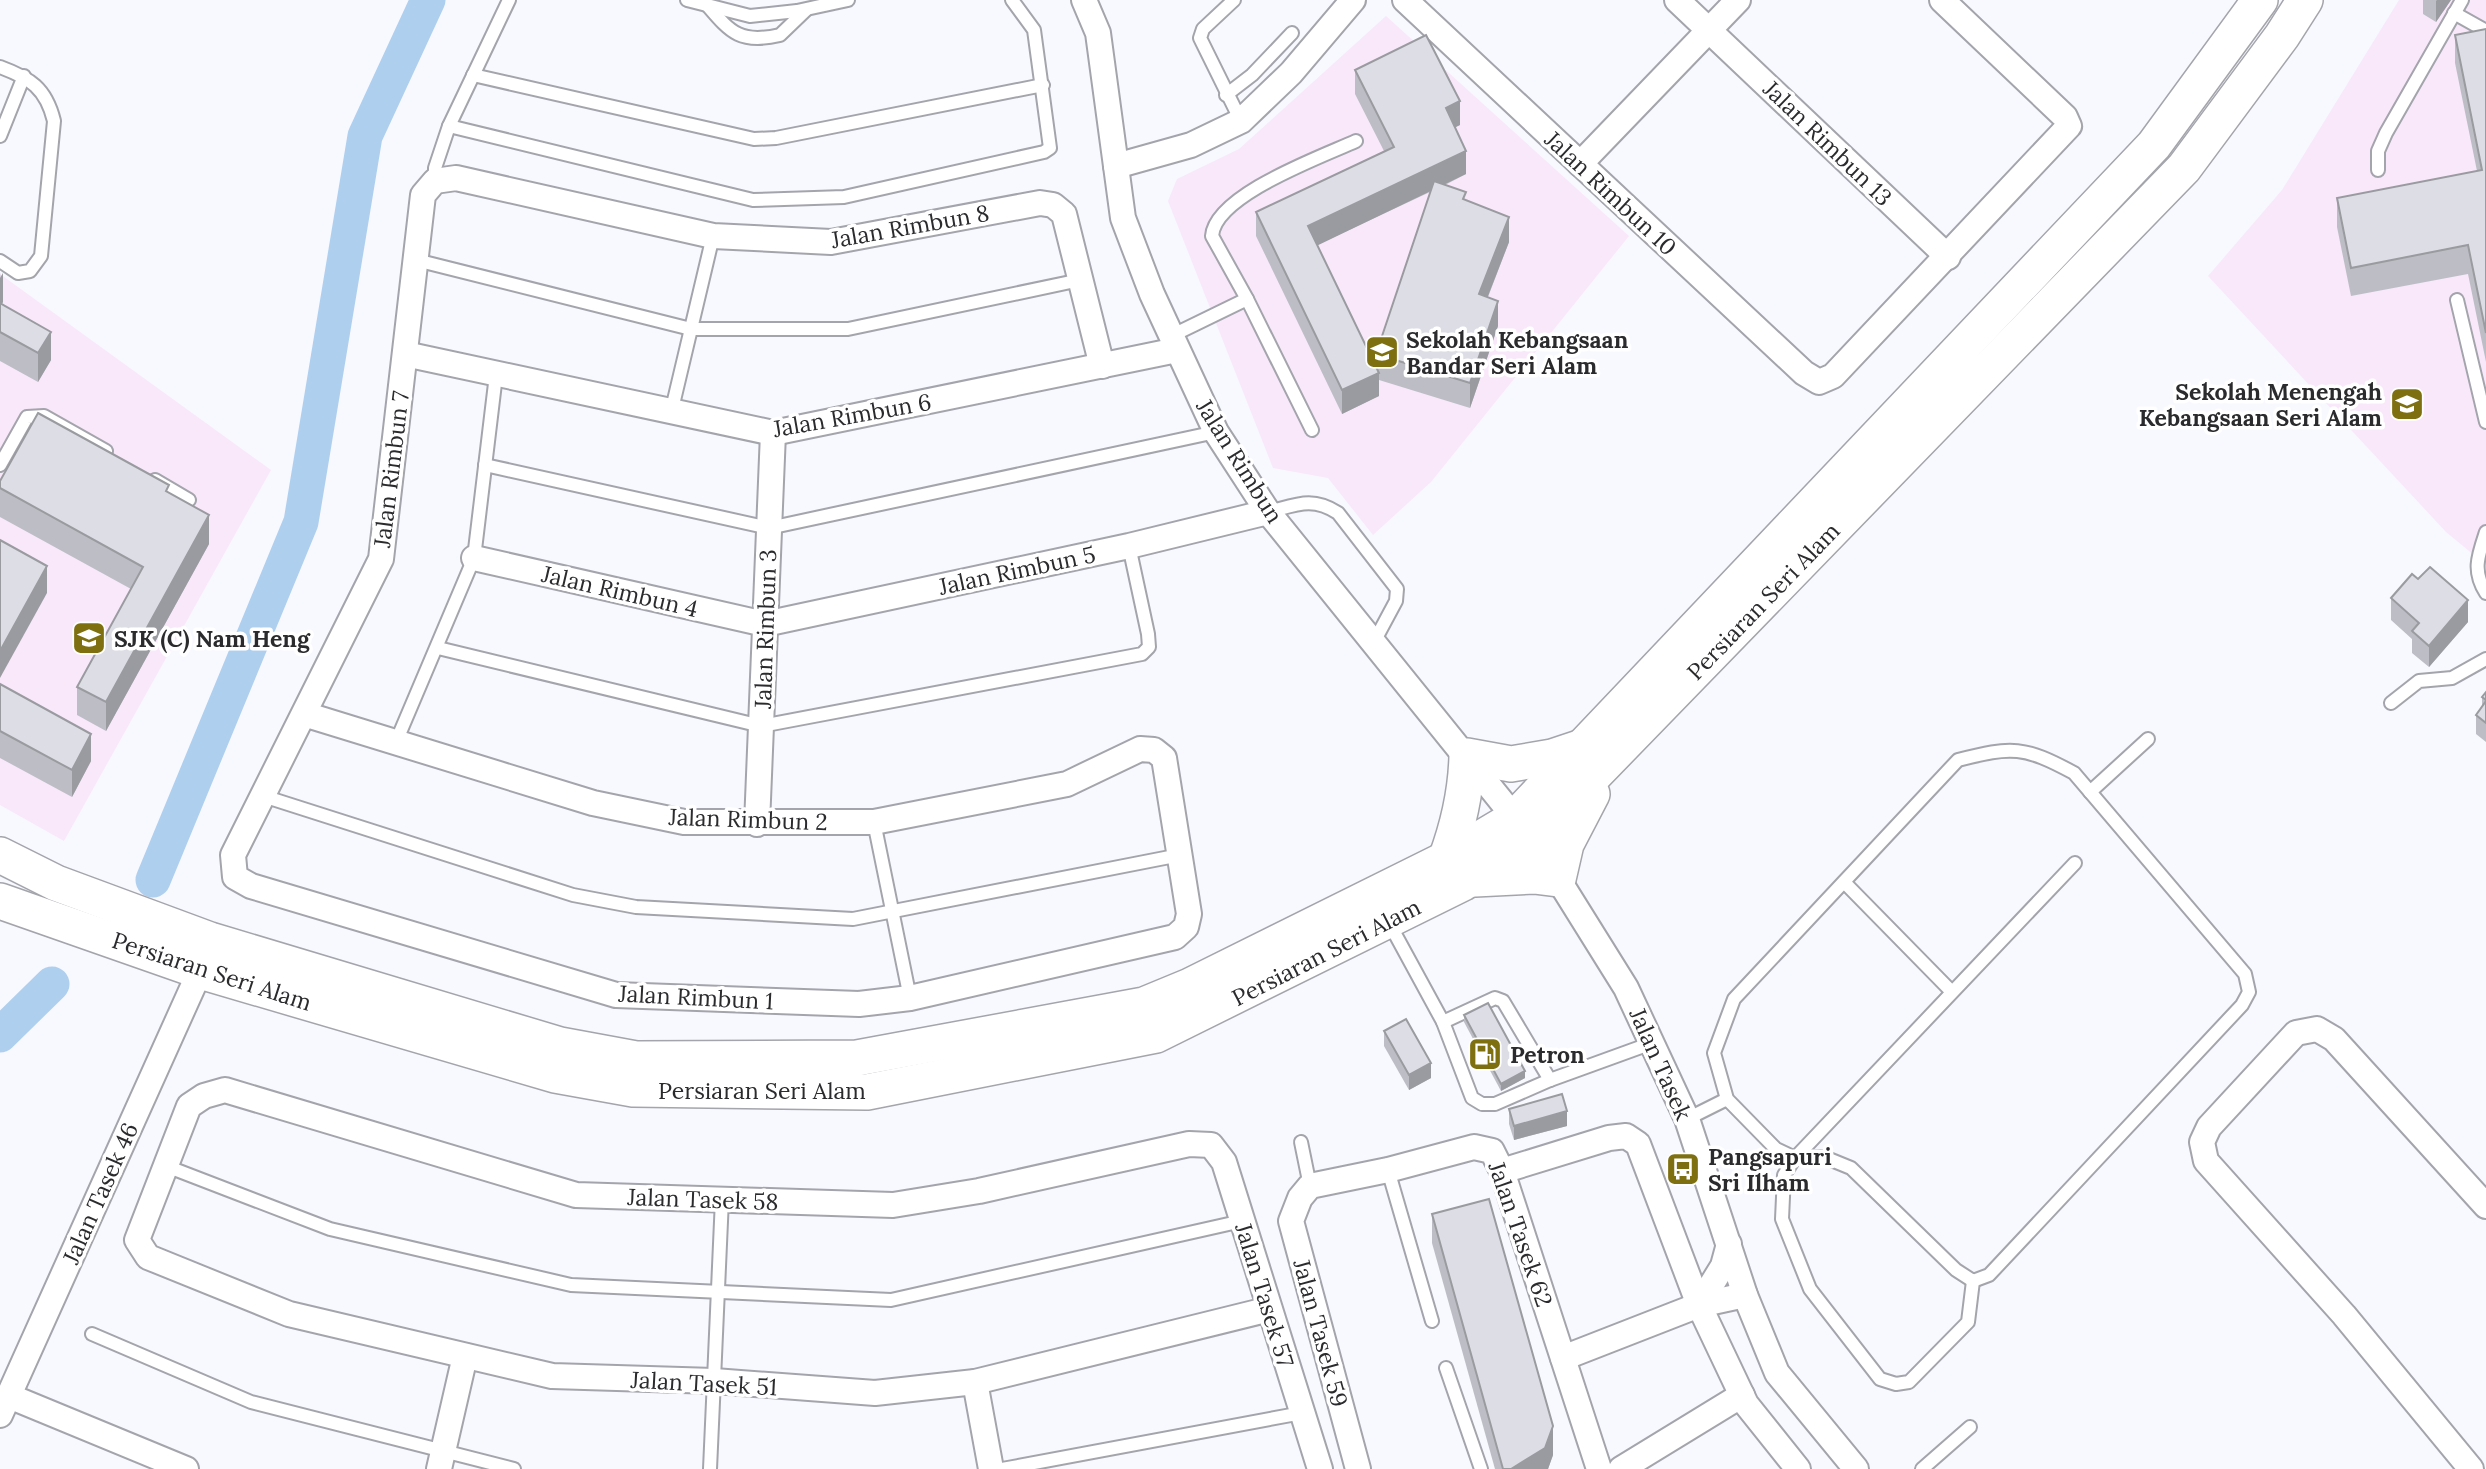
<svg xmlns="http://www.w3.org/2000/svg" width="2486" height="1469" font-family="Lora,serif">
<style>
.education{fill:#f9e8fa}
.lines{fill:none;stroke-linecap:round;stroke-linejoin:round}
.river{stroke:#aecfee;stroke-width:35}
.service-casing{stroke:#a4a4ac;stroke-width:16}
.minor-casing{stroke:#a4a4ac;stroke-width:28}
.secondary-casing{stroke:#a4a4ac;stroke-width:38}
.service{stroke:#fff;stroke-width:12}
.minor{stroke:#fff;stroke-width:24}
.secondary{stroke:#fff;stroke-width:35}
.wall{fill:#bdbec5;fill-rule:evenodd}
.shaded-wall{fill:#9a9ba0}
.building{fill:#dcdde5;stroke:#9a9ba0;stroke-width:2}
.labels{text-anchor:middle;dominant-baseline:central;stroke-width:7;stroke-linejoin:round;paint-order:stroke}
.street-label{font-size:23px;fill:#2b2b2e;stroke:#fff}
.poi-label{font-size:23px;font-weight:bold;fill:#2b2b2e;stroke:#fff;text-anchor:start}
</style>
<rect width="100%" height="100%" fill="#f8f8ff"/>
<g class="education">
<polygon points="2399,0 2486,0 2486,565 2446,532 2208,276 2282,190"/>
<polygon points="1386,16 1629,236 1431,482 1373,535 1328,478 1273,468 1168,201 1177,179 1239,149"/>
<polygon points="0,274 271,470 64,841 0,805"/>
</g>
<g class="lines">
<g class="river">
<polyline points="153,880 301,522 365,136 428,0"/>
<polyline points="0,1035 52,984"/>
</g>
<g class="service-casing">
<g id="service">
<polyline points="509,0 449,126 753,200 844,197 1044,152 1050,148 1034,30 1012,0"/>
<polyline points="687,0 750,16 797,11 848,0"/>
<polyline points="1234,0 1203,29 1200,38 1241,121"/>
<path d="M 708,6 C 731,33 741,44 780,35 L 806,10"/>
<polyline points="2454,13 2486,31"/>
<path d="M 0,67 C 30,78 46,88 54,121 L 41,256 L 30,271 L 18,273 L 0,261"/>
<polyline points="473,75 754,139 776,138 1043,85"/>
<polyline points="1226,95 1252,75 1292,33"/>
<polyline points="0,136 24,76"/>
<polyline points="2378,170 2378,151 2386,133 2462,0"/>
<polyline points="435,181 435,168 449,126"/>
<polyline points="416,260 691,329 848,329 1080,280"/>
<path d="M 1247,299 L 1212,236 C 1215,195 1321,157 1356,141"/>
<polyline points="2457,300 2486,422"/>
<polyline points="1171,336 1247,299 1312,430"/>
<polyline points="671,413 713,236"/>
<polyline points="0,465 27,417 44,416 106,451"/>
<polyline points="485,465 769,528 1216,432"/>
<polyline points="155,480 189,500"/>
<path d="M 1268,512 C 1296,505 1312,496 1338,513 L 1397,589 L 1396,601 L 1374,642"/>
<path d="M 2486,532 C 2478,556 2472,571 2486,593"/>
<polyline points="438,648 761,726 1142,654 1149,647 1148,634 1129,546"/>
<polyline points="2391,703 2419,681 2452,678 2486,659"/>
<polyline points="396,742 474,558 496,375"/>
<polyline points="2090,792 2148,739"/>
<polyline points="263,796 573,895 636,907 853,919 1180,855"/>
<polyline points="874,822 910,998"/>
<polyline points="1844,882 1951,991"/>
<polyline points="1388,921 1443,1022 1472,1098 1482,1104 1495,1104 1550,1080 1652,1043"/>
<polyline points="1443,1022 1495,998 1503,1001 1550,1080"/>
<path d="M 1687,1119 L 1727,1099 L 1776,1149 L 1795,1158 L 1824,1157 L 1851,1168 L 1956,1270 L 1973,1281 L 1989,1275 L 2242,1005 L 2249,992 L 2245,974 L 2074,773 C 2024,746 2012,746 1958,760 L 1734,999 L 1714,1053 L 1727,1099"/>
<polyline points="1301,1142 1310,1186"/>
<polyline points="166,1166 330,1229 571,1285 891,1300 1242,1221"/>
<polyline points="1388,1170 1432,1321"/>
<polyline points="1973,1281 1968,1322 1909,1382 1896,1384 1880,1379 1810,1289 1782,1219 1784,1175 1795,1158 2075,863"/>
<polyline points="92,1334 251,1402 514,1469"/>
<polyline points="1446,1368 1481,1469"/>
<polyline points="710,1469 722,1199"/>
<polyline points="1002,1469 1302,1413"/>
<polyline points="1922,1469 1970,1427"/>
</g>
</g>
<g class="minor-casing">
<g id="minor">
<polyline points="1084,0 1098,33 1123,218 1152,294 1216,432 1268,512 1515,818 1558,879 1626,988 1687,1119 1745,1295 1777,1373 1856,1469"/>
<polyline points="1405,0 1804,373 1819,382 1833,376 2069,126 2065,117 1942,0"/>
<polyline points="1677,0 1948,257"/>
<polyline points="1580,164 1738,0"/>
<polyline points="1116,166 1191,145 1241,121 1291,73 1353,0"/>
<polyline points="405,354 773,433 1177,350"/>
<polyline points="474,558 765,624 1129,546 1268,512"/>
<polyline points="304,714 593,803 684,822 874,822 1067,784 1140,749 1154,750 1164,758 1189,914 1186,927 1175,937 910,998 859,1004 616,995 251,886 235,877 233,855 381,559 423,195 435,181 456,178 713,236 831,242 1040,203 1053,205 1064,214 1102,366"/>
<polyline points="757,824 773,433"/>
<polyline points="1502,1171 1609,1138 1626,1136 1638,1144 1699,1305 1746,1404 1798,1469"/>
<polyline points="1699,1305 1723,1266 1729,1244"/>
<polyline points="1270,1309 975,1382 875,1393 714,1381 552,1376 289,1314 148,1257 137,1240 189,1106 204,1096 225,1090 576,1195 893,1205 979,1191 1189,1144 1211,1145 1224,1162 1320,1469"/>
<polyline points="1563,1358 1699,1305 1745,1295"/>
<polyline points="975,1382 991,1469"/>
<polyline points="9,1396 186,1469"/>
<polyline points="0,1415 200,971"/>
<polyline points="439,1469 465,1356"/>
<polyline points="1358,1469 1291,1221 1300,1198 1310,1186 1388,1170 1474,1147 1492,1151 1502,1171 1599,1469"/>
<polyline points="1621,1469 1742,1395"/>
<polyline points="2471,1469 2344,1315 2206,1161 2202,1142 2209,1127 2296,1033 2317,1029 2334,1039 2486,1206"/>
</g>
</g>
<g class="secondary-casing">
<g id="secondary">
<polyline points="0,855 56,883 210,940 560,1045 636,1059 857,1058 1144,1005 1190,986 1446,859 1515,818 2154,145 2260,0"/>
<path d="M 1446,859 C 1459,824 1466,793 1467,756 L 1511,764 L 1552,757 L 1582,747"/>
<polyline points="1475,879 1534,876 1558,879 1566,844 1592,794"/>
<polyline points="0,901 200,971 555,1075 633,1089 867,1092 1156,1035 1463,883 1529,842 2184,168 2282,36 2305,0"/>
</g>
</g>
<use href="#service" class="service"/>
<use href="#minor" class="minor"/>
<use href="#secondary" class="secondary"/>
</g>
<g class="wall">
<polygon points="2423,0 2451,0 2436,22 2423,14"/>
<polygon points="2486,29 2486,362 2468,274 2351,296 2337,227 2337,198 2477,171 2455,63 2455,35"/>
<path d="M 1355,70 L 1460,125 L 1455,127 L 1466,174 L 1445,185 L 1466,200 L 1509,242 L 1488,297 L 1498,326 L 1470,408 L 1379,380 L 1379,396 L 1342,414 L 1256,236 L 1256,212 L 1384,151 L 1355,94 ZM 1430,192 L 1376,354 L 1376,366 L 1317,245 Z"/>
<polygon points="0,272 3,302 2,304 51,360 38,382 0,361"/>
<polygon points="0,481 169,493 209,544 106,731 77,715 77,687 131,589 0,517"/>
<polygon points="2391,598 2468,622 2429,667 2412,653 2412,639 2391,620"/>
<polygon points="0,684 91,761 72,797 0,758"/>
<polygon points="2486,692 2486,742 2476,734 2476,715 2482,707 2482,697"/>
<polygon points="1464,1015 1525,1078 1501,1091 1464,1022"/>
<polygon points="1384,1031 1431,1078 1409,1090 1384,1046"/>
<polygon points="1509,1109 1567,1126 1514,1140 1509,1124"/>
<polygon points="1432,1214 1553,1455 1548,1469 1495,1469 1432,1243"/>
</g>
<g class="shaded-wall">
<polygon points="2437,0 2451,0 2436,22 2436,1"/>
<polygon points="1460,101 1460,125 1446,132 1446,108"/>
<polygon points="1466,151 1466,174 1308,250 1308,226"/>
<polygon points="1509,217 1509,242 1479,319 1479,294"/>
<polygon points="3,273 3,302 0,307 0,278"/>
<polygon points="1498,301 1498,326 1470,408 1470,383"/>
<polygon points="51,332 51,360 38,382 38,353"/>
<polygon points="1379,373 1379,396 1342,414 1342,390"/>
<polygon points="209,515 209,544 106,731 106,702"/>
<polygon points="47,566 47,593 0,678 0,651"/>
<polygon points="2468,600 2468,622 2429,667 2429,646"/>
<polygon points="91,734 91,761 72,797 72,770"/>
<polygon points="1431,1063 1431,1078 1409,1090 1409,1075"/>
<polygon points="1525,1071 1525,1078 1501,1091 1501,1084"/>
<polygon points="1567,1111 1567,1126 1514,1140 1514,1126"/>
<polygon points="1553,1426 1553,1455 1548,1469 1511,1469"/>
</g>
<g class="building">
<polygon points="2486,29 2486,333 2468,245 2351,268 2337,198 2482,170 2455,35"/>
<polygon points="1426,35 1460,101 1446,108 1466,151 1308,226 1379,373 1342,390 1256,212 1394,147 1355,70"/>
<polygon points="1434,181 1466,192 1463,199 1509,217 1479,294 1498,301 1470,383 1376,354"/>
<polygon points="0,303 51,332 38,353 0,332"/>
<polygon points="38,413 169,485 166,491 209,515 106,702 77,687 143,567 0,488 0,481"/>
<polygon points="0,540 47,566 0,651"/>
<polygon points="2430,567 2468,600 2429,646 2412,631 2419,623 2391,598 2412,574 2418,579"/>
<polygon points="0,684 91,734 72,770 0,731"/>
<polygon points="2486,692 2486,700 2482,697"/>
<polygon points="2486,701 2486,723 2476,715"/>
<polygon points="1488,1003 1525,1071 1501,1084 1464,1015"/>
<polygon points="1406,1019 1431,1063 1409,1075 1384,1031"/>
<polygon points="1562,1094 1567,1111 1514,1126 1509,1109"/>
<polygon points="1489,1199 1553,1426 1545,1448 1511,1469 1503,1469 1432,1214"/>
</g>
<defs>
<g id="school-square" transform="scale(1.75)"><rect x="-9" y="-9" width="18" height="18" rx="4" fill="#7e7010" stroke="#fff"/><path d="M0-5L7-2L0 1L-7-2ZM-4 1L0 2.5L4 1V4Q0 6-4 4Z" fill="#fff"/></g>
<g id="fuel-square" transform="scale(1.75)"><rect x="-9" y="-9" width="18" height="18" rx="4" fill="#7e7010" stroke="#fff"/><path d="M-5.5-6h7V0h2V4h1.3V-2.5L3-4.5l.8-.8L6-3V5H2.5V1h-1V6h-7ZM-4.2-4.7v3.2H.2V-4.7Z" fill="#fff"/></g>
<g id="bus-square" transform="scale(1.75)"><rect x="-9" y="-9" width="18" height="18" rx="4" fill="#7e7010" stroke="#fff"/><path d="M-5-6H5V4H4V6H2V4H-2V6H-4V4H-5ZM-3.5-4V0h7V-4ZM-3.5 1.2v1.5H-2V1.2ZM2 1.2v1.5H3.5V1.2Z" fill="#fff"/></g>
</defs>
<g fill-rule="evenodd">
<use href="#school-square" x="1382" y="352"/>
<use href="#school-square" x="2407" y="404"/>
<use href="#school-square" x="89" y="638"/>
<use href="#fuel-square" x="1485" y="1054"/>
<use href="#bus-square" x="1683" y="1169"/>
</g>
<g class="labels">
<g class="street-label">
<text transform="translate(1828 143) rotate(44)">Jalan Rimbun 13</text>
<text transform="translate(1611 193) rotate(43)">Jalan Rimbun 10</text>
<text transform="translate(910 226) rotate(-10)">Jalan Rimbun 8</text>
<text transform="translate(852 415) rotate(-10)">Jalan Rimbun 6</text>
<text transform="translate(1240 461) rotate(58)">Jalan Rimbun</text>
<text transform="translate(391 469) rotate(-83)">Jalan Rimbun 7</text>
<text transform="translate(1017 570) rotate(-12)">Jalan Rimbun 5</text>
<text transform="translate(620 591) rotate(13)">Jalan Rimbun 4</text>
<text transform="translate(1763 601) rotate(-46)">Persiaran Seri Alam</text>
<text transform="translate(765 629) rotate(-88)">Jalan Rimbun 3</text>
<text transform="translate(748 819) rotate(2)">Jalan Rimbun 2</text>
<text transform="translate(1326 952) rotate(-27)">Persiaran Seri Alam</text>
<text transform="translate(212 971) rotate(18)">Persiaran Seri Alam</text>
<text transform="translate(696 997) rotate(3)">Jalan Rimbun 1</text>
<text transform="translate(1661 1064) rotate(66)">Jalan Tasek</text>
<text x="762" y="1090">Persiaran Seri Alam</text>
<text transform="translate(100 1193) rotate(-66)">Jalan Tasek 46</text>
<text transform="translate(703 1199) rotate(2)">Jalan Tasek 58</text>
<text transform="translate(1521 1234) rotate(71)">Jalan Tasek 62</text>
<text transform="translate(1265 1295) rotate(73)">Jalan Tasek 57</text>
<text transform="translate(1321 1333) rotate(75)">Jalan Tasek 59</text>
<text transform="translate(704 1383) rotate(3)">Jalan Tasek 51</text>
</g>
<g class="poi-label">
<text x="1406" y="339">Sekolah Kebangsaan<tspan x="1406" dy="26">Bandar Seri Alam</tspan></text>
<text x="2382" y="391" text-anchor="end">Sekolah Menengah<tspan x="2382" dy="26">Kebangsaan Seri Alam</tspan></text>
<text x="114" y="638">SJK (C) Nam Heng</text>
<text x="1510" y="1054">Petron</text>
<text x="1708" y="1156">Pangsapuri<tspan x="1708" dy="26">Sri Ilham</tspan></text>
</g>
</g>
</svg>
